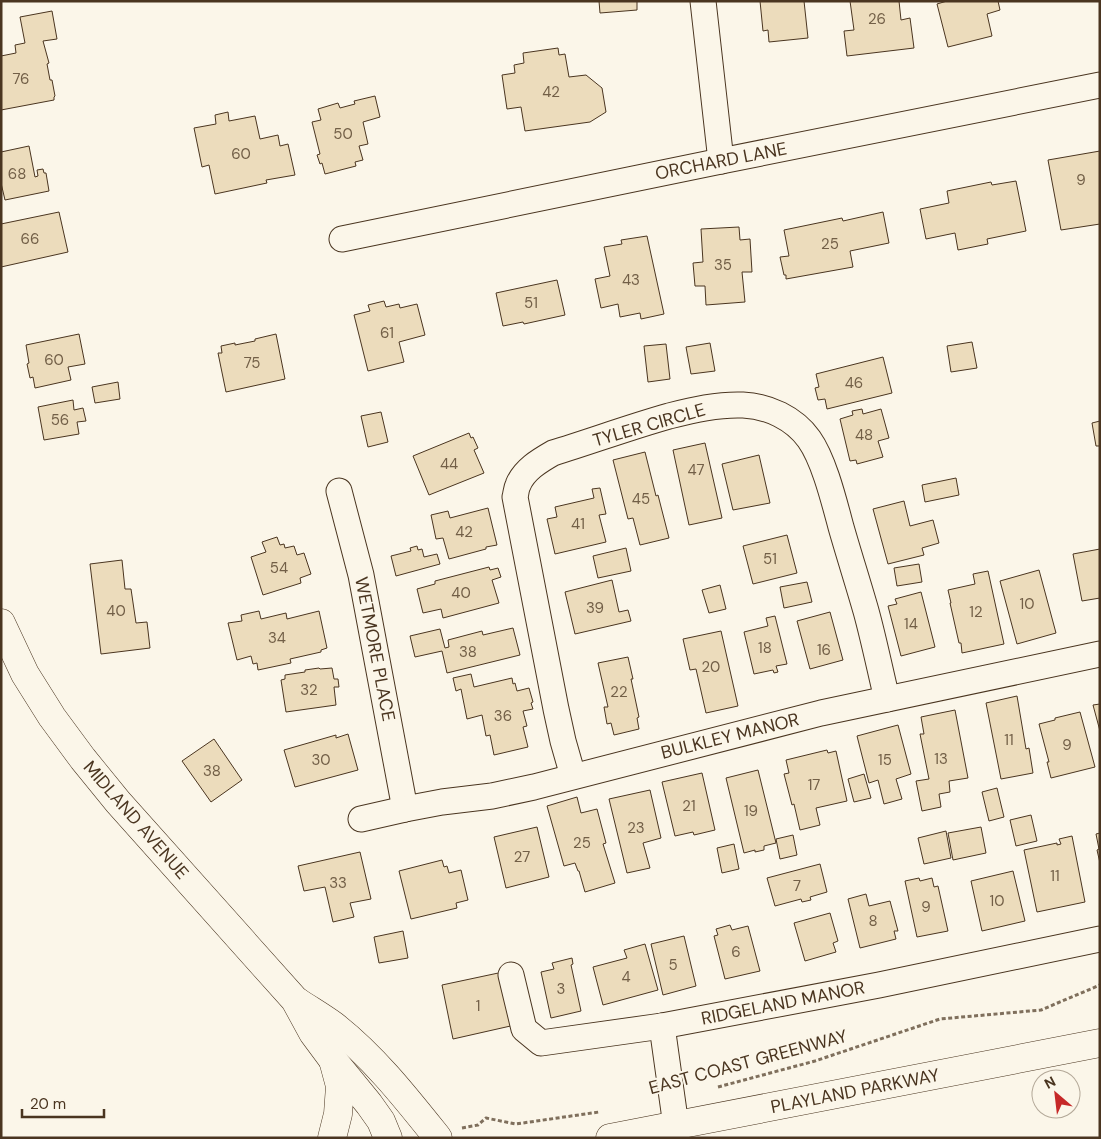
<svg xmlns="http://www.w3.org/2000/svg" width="1101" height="1139" font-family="'DM Sans',sans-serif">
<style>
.building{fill:#ecdcbc;stroke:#4a3520}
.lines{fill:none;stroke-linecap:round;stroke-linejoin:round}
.minor-casing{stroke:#4a3520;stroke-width:27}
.tertiary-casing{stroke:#4a3520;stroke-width:29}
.secondary-casing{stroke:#4a3520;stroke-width:29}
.path{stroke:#7f6f5c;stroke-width:3;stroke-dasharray:4 2.5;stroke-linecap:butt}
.minor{stroke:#fbf6e9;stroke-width:25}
.tertiary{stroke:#fbf6e9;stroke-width:28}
.secondary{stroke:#fbf6e9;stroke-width:28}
.labels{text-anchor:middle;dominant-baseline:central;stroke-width:4;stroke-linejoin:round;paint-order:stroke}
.number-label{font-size:15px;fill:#725f47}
.street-label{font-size:18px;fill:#4a3520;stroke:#fbf6e9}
</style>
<rect width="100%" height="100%" fill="#fbf6e9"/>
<g class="building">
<polygon points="599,1 637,1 637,10 600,13"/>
<polygon points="760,1 804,1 808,38 769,42 768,30 763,31"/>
<polygon points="850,1 899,1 901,20 910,18 914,48 847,56 844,31 854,30"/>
<polygon points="947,1 998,1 1000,10 987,14 992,36 948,47 937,4"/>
<polygon points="52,11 57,39 43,41 49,63 47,64 50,80 52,80 55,96 54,97 54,100 1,110 1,56 16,53 15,45 25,43 20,17"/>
<polygon points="558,48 559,55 565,54 569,77 586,75 602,88 606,112 590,122 525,131 521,107 507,109 502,75 515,73 514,65 524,63 523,53"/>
<polygon points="375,96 380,117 363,122 368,144 359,146 363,160 355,162 356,166 325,174 322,163 320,164 317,155 320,154 312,122 321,120 318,109 338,103 340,108 355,104 354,101"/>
<polygon points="228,112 229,121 255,116 260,139 278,135 280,146 288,144 295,175 266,180 267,183 215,194 209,165 202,167 194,128 216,124 215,115"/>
<polygon points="29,146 35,177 38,176 37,170 43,169 44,173 46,173 49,191 5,200 1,183 1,152"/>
<polygon points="1100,151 1100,224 1061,230 1048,160"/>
<polygon points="1016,181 1026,231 987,239 988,244 958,250 955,233 926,239 920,209 949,203 947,191 991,182 992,185"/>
<polygon points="59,212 68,252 1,267 1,224"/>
<polygon points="883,212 889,243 850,251 853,267 786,279 786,275 784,275 780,257 789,256 784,230 842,218 843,221"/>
<polygon points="739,227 740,240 750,239 752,272 742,272 745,302 706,305 705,286 695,286 693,263 703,262 701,229"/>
<polygon points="647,236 664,314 641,319 640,313 620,317 618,304 601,308 595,279 610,276 604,247 622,244 621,240"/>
<polygon points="557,280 565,315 524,324 523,322 503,326 496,293"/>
<polygon points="384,301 386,307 399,304 400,308 417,304 425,335 399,342 404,362 368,371 354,315 370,311 368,305"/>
<polygon points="79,334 85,364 68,367 71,380 35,388 33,377 30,378 27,364 29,363 26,345"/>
<polygon points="276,334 285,379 226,392 218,353 222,353 221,346 235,343 235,345 255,341 255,339"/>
<polygon points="972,342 977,368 951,372 947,346"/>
<polygon points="710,343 715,371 691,374 686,347"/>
<polygon points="666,344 670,379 648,382 644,346"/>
<polygon points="883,357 892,393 827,409 825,399 818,400 815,388 819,387 816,374"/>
<polygon points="118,382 120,399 95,403 92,387"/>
<polygon points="73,400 74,410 83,408 86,421 77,422 79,434 44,440 38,407"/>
<polygon points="862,409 863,414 881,409 889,438 878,441 883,457 857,464 856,460 850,461 840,419 853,415 852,411"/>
<polygon points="381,412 388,442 368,447 361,416"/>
<polygon points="1100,421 1100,446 1096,446 1092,423"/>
<polygon points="469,433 471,438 473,437 478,448 474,450 484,473 429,495 413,456"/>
<polygon points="705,443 722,518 689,525 673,450"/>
<polygon points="645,452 656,496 658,495 669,538 640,545 633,518 628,519 613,460"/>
<polygon points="759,455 770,503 733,510 722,464"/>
<polygon points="956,478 959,495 925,502 922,485"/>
<polygon points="600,488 606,514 599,515 606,542 555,554 547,519 557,517 555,507 594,498 592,489"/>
<polygon points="904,501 910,526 933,520 939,543 922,548 924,555 888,564 873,509"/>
<polygon points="488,508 497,545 486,547 486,549 449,559 443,538 436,539 431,515 448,511 450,518"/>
<polygon points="787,535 797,573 753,584 743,546"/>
<polygon points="277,537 280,545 284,544 285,548 294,546 297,555 304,553 311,574 300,578 301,583 263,595 251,557 266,552 262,542"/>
<polygon points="417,546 418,550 422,549 424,557 437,554 440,564 396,576 391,556 411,551 410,548"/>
<polygon points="626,548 631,571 598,578 593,556"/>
<polygon points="1100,549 1100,598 1082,601 1073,554"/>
<polygon points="122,560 125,589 131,589 136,623 147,622 150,648 101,654 90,564"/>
<polygon points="919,564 922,582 897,586 894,568"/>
<polygon points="489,567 490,570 498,568 501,577 492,580 499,603 443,618 441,609 423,613 417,589 435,584 435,581"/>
<polygon points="1039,570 1056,633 1017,644 1000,581"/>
<polygon points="988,571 1004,644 962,653 961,643 959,643 950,603 951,603 948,590 975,584 973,574"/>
<polygon points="612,580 619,612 628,610 631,621 575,634 565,592"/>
<polygon points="807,582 812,602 784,608 780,587"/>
<polygon points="720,585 726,609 709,613 702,590"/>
<polygon points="921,592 935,647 901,656 888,606 897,604 895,599"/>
<polygon points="259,611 261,619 286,613 287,619 319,611 327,648 321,650 321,652 290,659 291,663 258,670 257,663 253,664 251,656 237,660 228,623 242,621 241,615"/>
<polygon points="830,612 843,660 810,669 797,621"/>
<polygon points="775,616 787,664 776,666 778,672 774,673 773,670 754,674 744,632 768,626 766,618"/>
<polygon points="513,628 520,655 447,673 442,651 415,657 410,636 440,629 445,648 449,647 448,640 482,631 483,635"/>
<polygon points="721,631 738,706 706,713 696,669 690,670 683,639"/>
<polygon points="628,657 633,679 631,679 639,717 637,718 639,729 614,735 611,723 607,724 604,707 608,707 598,663"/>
<polygon points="319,668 320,669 332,668 334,679 338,679 339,687 334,687 336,705 286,712 281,680 285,679 285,675 305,672 305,670"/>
<polygon points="471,674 474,687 512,678 513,684 515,683 517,691 529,688 533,702 531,703 533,709 523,711 527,726 523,727 528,747 494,755 490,735 486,736 482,715 467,719 461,689 456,691 453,678"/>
<polygon points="1017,696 1026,749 1029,748 1033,773 1001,779 986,703"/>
<polygon points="1100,704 1100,731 1093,705"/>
<polygon points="955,710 968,778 949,781 950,792 939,794 941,807 922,811 916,781 929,779 920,734 924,734 921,717"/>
<polygon points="1080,712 1095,767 1051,778 1047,762 1049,762 1039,724 1055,720 1055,718"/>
<polygon points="898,725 911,774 896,779 902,799 884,804 878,780 869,783 857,736"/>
<polygon points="348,734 358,770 295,787 284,750 336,735 336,738"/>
<polygon points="214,739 242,780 211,802 182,761"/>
<polygon points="827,750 828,753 836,751 847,801 816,808 820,825 800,830 794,804 792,805 784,774 789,773 786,760"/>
<polygon points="758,770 776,843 764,846 764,850 755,852 755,850 744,853 726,778"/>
<polygon points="702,773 715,830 694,835 693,832 675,836 662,782"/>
<polygon points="864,774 871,798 854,802 848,779"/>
<polygon points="997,788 1004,817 989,821 982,792"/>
<polygon points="650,790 661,838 643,843 650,868 627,873 609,799"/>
<polygon points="577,797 581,813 597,809 606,843 603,844 615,883 585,892 579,871 578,871 575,863 564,866 547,806"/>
<polygon points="1031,815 1037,841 1016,846 1010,820"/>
<polygon points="537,827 549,877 506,888 494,837"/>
<polygon points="981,827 986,853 953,860 948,833"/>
<polygon points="946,831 951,858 924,864 918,838"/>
<polygon points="1100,833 1100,863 1097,850 1099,849 1096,834"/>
<polygon points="793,835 797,855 780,859 776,839"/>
<polygon points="1072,836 1085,902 1037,912 1024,850 1057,843 1057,845 1061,844 1059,839"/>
<polygon points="734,844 739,869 722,873 717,848"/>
<polygon points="360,852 371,899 350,903 354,917 333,922 325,887 304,891 298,866"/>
<polygon points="442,860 444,867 447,866 449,873 461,870 468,900 456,903 457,908 411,919 399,871"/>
<polygon points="820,864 827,892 810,897 811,900 802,902 801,899 775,906 767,878"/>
<polygon points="1013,871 1025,921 982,931 971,881"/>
<polygon points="919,878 920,881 932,878 934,887 938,886 948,931 917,937 905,881"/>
<polygon points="866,894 869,906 890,901 898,931 894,931 896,939 860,948 848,899"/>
<polygon points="830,913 838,941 833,943 836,952 805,961 794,923"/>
<polygon points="730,925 732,930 748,926 760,971 725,979 714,936 718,935 716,929"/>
<polygon points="403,931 408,958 379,963 374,937"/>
<polygon points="684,936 696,986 663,995 651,944"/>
<polygon points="645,944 658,990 603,1005 593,967 627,958 624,950"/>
<polygon points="572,958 573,964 571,965 581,1011 551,1018 541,972 554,969 552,963"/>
<polygon points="503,972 515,1025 453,1039 442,985"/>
</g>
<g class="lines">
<g class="minor-casing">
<g id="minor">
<polyline points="703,1 721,161"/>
<polyline points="342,239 721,161 1100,85"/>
<polyline points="339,491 361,575 405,809"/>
<path d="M 573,776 L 563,741 L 556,709 L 515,497 C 516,494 516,489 518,485 C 524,470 539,461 553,453 C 592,441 630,427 669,416 C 693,410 718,404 743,405 C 768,406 794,418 809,439 C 824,460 834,501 841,527 C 849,555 858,583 866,611 C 874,640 880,670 887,699"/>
<polyline points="361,819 405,809 442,802 492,796 534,787 821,713 1100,654"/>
<polyline points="511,975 524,1029 541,1043 662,1026 879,985 1100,939"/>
<polyline points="662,1026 676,1126"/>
</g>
</g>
<g class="tertiary-casing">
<g id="tertiary">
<polyline points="1,623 25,674 52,717 83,759 118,802 295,1000 313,1033 333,1060 369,1104 381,1121 388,1138"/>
<path d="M 298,1002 C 310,1010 322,1017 333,1025 C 374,1057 406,1098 438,1138"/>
</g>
</g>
<g class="secondary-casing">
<g id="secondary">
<polyline points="332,1138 338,1114 340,1086 333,1060"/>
<polyline points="610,1138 1100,1043"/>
</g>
</g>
<g class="path">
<polyline points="718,1087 815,1061 940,1019 1041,1010 1100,985"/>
<polyline points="462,1128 478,1125 486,1118 516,1124 599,1112"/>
</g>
<use href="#minor" class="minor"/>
<use href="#tertiary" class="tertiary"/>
<use href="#secondary" class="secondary"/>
</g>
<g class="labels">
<g class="number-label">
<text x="877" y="19">26</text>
<text x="21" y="79">76</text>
<text x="551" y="92">42</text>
<text x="343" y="134">50</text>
<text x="241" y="154">60</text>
<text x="17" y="174">68</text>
<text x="1081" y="180">9</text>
<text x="30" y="239">66</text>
<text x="830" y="244">25</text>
<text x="723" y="265">35</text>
<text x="631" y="280">43</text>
<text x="531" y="303">51</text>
<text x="387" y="333">61</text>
<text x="54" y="360">60</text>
<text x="252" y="363">75</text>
<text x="854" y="383">46</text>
<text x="60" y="420">56</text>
<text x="864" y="435">48</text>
<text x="449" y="464">44</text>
<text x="696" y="470">47</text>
<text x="641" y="499">45</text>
<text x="578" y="524">41</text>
<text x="464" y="532">42</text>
<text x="770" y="559">51</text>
<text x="279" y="568">54</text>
<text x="461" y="593">40</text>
<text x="1027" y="604">10</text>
<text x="595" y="608">39</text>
<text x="116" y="611">40</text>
<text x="976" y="612">12</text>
<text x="911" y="624">14</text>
<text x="277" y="638">34</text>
<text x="765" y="648">18</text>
<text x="824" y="650">16</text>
<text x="468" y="652">38</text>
<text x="711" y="667">20</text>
<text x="309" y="690">32</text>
<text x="619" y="692">22</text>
<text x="503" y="716">36</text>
<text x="1009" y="740">11</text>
<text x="1067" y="745">9</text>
<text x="941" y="759">13</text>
<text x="321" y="760">30</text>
<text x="885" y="760">15</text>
<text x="212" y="771">38</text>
<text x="814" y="785">17</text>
<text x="689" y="806">21</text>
<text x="751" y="811">19</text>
<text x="636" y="828">23</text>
<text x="582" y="843">25</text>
<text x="522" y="857">27</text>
<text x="1055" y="876">11</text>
<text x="338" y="883">33</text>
<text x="797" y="886">7</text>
<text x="997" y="901">10</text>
<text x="926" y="907">9</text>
<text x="873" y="921">8</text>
<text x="736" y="952">6</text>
<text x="673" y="965">5</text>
<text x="626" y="977">4</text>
<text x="561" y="989">3</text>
<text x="478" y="1006">1</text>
</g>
<g class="street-label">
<text transform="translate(721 161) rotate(-11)">ORCHARD LANE</text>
<text transform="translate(649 425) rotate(-16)">TYLER CIRCLE</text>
<text transform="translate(375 649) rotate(79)">WETMORE PLACE</text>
<text transform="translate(730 736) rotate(-14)">BULKLEY MANOR</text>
<text transform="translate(136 820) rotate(49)">MIDLAND AVENUE</text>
<text transform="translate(783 1003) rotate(-11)">RIDGELAND MANOR</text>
<text transform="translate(748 1062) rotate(-15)">EAST COAST GREENWAY</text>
<text transform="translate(855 1091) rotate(-11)">PLAYLAND PARKWAY</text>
</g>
</g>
<rect width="1101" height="1139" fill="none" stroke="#4a3520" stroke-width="5"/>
<g transform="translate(1056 1094) rotate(332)"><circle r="24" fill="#fbf6e9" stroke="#b4a999"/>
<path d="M0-4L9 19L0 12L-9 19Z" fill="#c62828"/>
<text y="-8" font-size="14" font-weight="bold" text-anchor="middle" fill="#4a3520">N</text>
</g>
<path d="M22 1109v8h82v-8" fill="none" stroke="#4a3520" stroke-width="2.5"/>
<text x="30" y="1109" font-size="15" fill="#4a3520" stroke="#fbf6e9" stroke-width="4" paint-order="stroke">20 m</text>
</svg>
